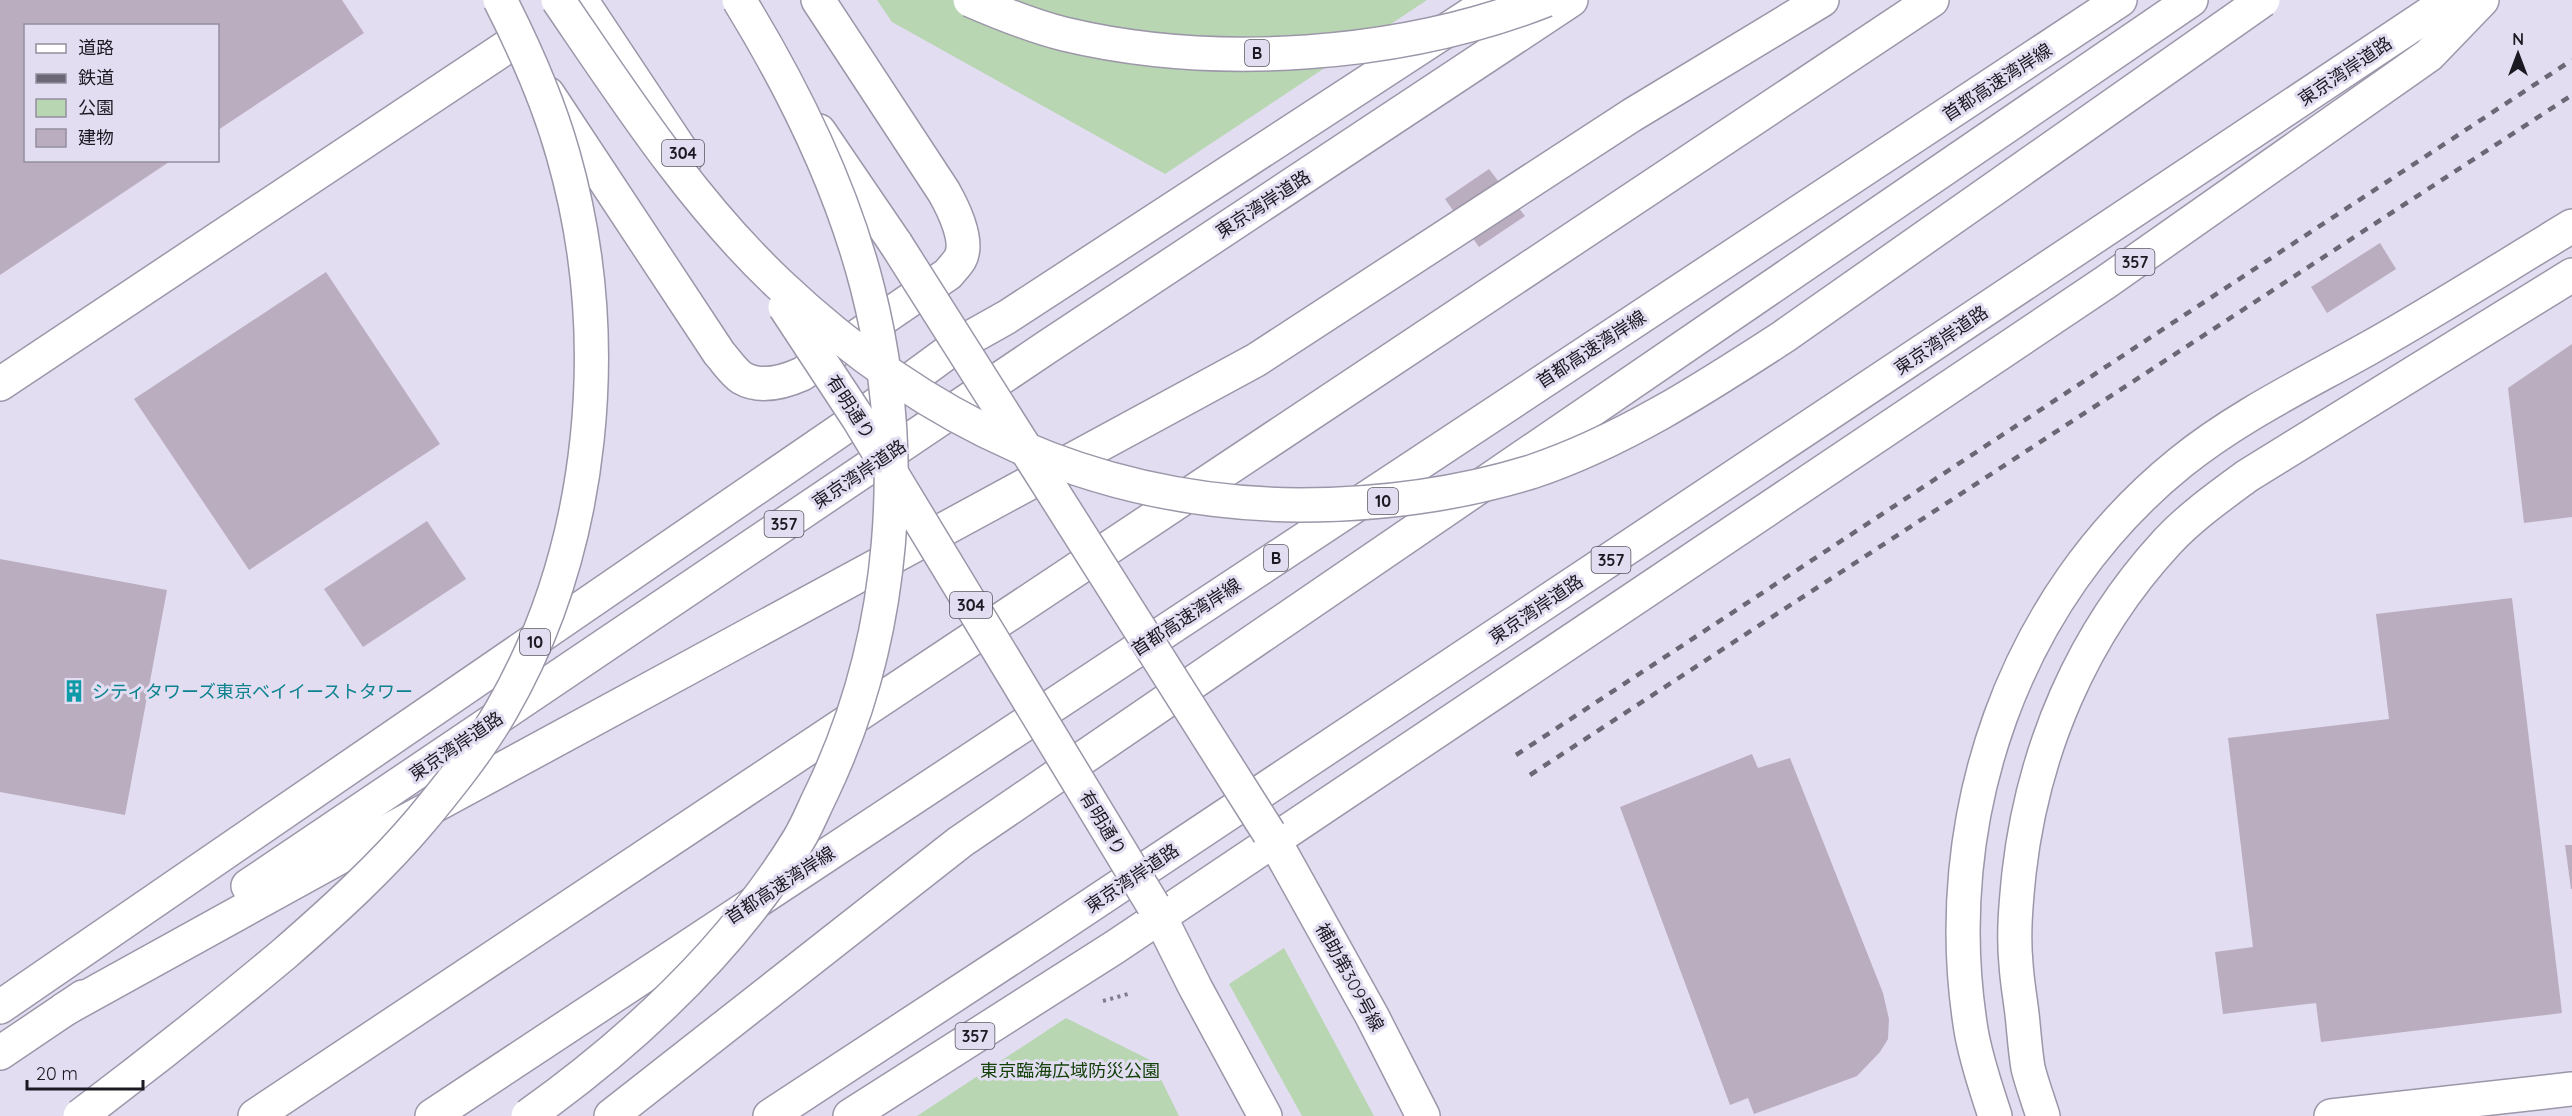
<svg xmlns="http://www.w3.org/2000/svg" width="2572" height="1116" font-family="Quicksand,'Noto Sans JP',sans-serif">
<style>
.green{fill:#b8d6b2}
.building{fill:#baadbf}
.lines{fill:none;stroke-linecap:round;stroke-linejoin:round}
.minor-casing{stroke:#9c96a9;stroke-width:36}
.major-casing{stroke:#9c96a9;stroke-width:36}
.highway-casing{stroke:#9c96a9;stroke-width:36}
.path{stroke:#807c8b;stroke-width:4;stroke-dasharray:3 4.5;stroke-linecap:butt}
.minor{stroke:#fff;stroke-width:33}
.major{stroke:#fff;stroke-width:33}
.highway{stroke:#fff;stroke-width:33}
.rail{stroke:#6b6774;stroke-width:4.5;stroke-dasharray:8 8;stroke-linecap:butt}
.major-bridge-casing{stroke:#9c96a9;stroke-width:36;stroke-linecap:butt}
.highway-bridge-casing{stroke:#9c96a9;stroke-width:36;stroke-linecap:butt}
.major-bridge{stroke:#fff;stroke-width:33}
.highway-bridge{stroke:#fff;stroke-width:33}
.labels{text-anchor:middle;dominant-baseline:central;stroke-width:6;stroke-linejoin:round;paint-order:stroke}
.shield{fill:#e3ddf2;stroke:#575460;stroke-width:1.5}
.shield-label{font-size:16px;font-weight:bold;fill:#1b1921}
.street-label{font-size:18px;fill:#1b1921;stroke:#e3ddf2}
.culture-label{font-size:18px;fill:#0d838f;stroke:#e3ddf2;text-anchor:start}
.park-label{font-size:18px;fill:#134108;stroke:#e3ddf2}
</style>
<rect width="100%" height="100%" fill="#e3ddf2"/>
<g class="green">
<polygon points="877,0 1427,0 1165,174 892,22"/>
<polygon points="1284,948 1374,1116 1302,1116 1229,984"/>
<polygon points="1066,1018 1152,1061 1179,1116 917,1116"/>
</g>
<g class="building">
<polygon points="0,0 342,0 364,33 218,130 218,26 26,26 26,160 172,160 0,275"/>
<polygon points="1489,169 1525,216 1479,247 1445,199"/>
<polygon points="2380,243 2396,269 2327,313 2311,287"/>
<polygon points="326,272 440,444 249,570 134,399"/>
<polygon points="2572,344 2572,517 2524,523 2508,388"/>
<polygon points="427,521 466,579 363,647 324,589"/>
<polygon points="0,559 167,590 125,815 0,792"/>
<polygon points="2512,598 2562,1013 2321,1042 2316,1003 2223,1014 2215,952 2253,947 2228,738 2389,719 2376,614"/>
<polygon points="1752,754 1758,768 1790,758 1883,993 1889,1019 1888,1039 1880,1052 1857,1076 1754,1114 1748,1098 1730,1105 1620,807"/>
<polygon points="2565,845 2572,845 2572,889 2571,889"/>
</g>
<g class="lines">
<g class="minor-casing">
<g id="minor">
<path d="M 548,94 L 719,353 C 726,361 734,373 742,378 C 761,389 784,382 802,374 L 948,274 C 952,269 957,264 960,259 C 970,241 953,208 944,192 L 818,0"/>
<polyline points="0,384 514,42"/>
<polyline points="1274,840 1372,1016 1423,1116"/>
<polyline points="1160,917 1195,987 1265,1116"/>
<path d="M 1995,1116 C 1986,1088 1976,1060 1971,1030 C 1937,819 2013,597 2181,462 C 2238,416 2305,384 2369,348 C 2437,310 2504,267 2572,226"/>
<path d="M 2043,1116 C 2038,1100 2032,1084 2028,1068 C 2025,1050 2024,1032 2022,1014 C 2020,997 2017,981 2016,964 C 2013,934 2016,903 2019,873 C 2033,750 2082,634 2167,542 C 2190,517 2220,496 2247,476 L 2572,275"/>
<polyline points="2331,1116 2572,1089"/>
</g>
</g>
<g class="major-casing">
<g id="major">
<polyline points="581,0 686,158"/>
<polyline points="819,131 896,244"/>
</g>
</g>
<g class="highway-casing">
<g id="highway">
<polyline points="248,886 1047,347 1571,0"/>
<polyline points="0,1007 858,418 959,344 1007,317 1493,0"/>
<polyline points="65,1009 349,852 1256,360 1632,115 1822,0"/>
<polyline points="0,1053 83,997"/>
<polyline points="255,1116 1932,0"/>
<polyline points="432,1116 2120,0"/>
<polyline points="611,1116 960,842 2191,0"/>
<polyline points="770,1116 1043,937 2450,0"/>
<polyline points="850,1116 1115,947 2106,282 2429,55 2482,0"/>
</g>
</g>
<polyline class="path" points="1103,1001 1128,994"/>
<use href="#minor" class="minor"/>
<use href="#major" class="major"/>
<use href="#highway" class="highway"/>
<g class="rail">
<polyline points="1516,755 2572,60"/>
<polyline points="1530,775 2572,95"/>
</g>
<g class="major-bridge-casing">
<g id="major-bridge">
<polyline points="896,244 1269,833"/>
<polyline points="785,307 858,418 1153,905"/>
</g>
</g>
<g class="highway-bridge-casing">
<g id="highway-bridge">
<path d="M 558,0 C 625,98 692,202 779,284 C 926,423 1095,503 1299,505 C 1377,505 1456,495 1531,472 C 1621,442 1703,389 1783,337 L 2263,0"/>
<path d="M 970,0 C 1000,13 1032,26 1064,34 C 1215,70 1401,57 1546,0"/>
<path d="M 80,1116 C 149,1064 217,1010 284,954 C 332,912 381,868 422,819 C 450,785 479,749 501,711 C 596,547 615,336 563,154 C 548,101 525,49 500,0"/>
<path d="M 528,1116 C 633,1041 731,950 799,839 C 808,824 814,808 822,792 C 896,637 910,453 867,286 C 841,185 793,88 739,0"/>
</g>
</g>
<use href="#major-bridge" class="major-bridge"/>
<use href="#highway-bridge" class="highway-bridge"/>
</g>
<defs>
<g id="building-bare" transform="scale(1.8)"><path d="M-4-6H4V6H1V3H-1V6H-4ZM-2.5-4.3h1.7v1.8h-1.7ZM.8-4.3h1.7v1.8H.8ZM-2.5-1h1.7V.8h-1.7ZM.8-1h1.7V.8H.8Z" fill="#0f9aa8" stroke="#e3ddf2" stroke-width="2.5" paint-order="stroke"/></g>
</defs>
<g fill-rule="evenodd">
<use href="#building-bare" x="74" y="691"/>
</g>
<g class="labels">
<g class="shield">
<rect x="1245" y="40" width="24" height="26" rx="4.5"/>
<rect x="662" y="140" width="42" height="26" rx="4.5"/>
<rect x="2115.5" y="249" width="39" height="26" rx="4.5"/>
<rect x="1368" y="488" width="30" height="26" rx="4.5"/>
<rect x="764.5" y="511" width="39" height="26" rx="4.5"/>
<rect x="1264" y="545" width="24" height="26" rx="4.5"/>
<rect x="1591.5" y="547" width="39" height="26" rx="4.5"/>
<rect x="950" y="592" width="42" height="26" rx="4.5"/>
<rect x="520" y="629" width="30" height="26" rx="4.5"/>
<rect x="955.5" y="1023" width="39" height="26" rx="4.5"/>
</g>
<g class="shield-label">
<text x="1257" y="53">B</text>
<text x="683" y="153">304</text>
<text x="2135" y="262">357</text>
<text x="1383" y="501">10</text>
<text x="784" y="524">357</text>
<text x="1276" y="558">B</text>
<text x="1611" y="560">357</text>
<text x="971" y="605">304</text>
<text x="535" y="642">10</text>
<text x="975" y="1036">357</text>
</g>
<g class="street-label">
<text transform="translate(2345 71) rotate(-34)">東京湾岸道路</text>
<text transform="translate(1997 82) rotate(-33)">首都高速湾岸線</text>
<text transform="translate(1263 204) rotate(-33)">東京湾岸道路</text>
<text transform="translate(1941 340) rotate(-34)">東京湾岸道路</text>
<text transform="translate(1591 349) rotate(-33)">首都高速湾岸線</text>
<text transform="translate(851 407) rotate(57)">有明通り</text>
<text transform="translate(859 474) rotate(-34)">東京湾岸道路</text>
<text transform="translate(1536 609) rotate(-34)">東京湾岸道路</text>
<text transform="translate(1186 617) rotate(-33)">首都高速湾岸線</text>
<text transform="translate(456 746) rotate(-34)">東京湾岸道路</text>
<text transform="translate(1103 823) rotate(59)">有明通り</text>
<text transform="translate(1132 878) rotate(-34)">東京湾岸道路</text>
<text transform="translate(780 885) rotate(-33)">首都高速湾岸線</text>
<text transform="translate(1350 977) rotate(61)">補助第309号線</text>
</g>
<g class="culture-label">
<text x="92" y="691">シティタワーズ東京ベイイーストタワー</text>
</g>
<g class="park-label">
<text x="1070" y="1070">東京臨海広域防災公園</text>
</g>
</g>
<rect x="24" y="24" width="195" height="138" fill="#e3ddf2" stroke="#938f9e" stroke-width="1.5"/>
<rect x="36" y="44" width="30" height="9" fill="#ffffff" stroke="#938f9e" stroke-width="1.5"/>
<text x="78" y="54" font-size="18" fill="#1b1921">道路</text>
<rect x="36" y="74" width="30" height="9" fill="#6b6774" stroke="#938f9e" stroke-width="1.5"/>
<text x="78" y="84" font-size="18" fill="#1b1921">鉄道</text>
<rect x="36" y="99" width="30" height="18" fill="#b8d6b2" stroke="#938f9e" stroke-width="1.5"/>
<text x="78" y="114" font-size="18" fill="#1b1921">公園</text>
<rect x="36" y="129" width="30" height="18" fill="#baadbf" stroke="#938f9e" stroke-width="1.5"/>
<text x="78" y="144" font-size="18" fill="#1b1921">建物</text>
<g transform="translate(2518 54)" stroke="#e3ddf2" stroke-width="4.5" paint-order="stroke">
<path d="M0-4.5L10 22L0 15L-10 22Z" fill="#1b1921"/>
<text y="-9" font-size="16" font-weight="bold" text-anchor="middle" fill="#1b1921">N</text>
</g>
<path d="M27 1080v9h116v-9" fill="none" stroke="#1b1921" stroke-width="3"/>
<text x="36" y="1080" font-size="18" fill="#1b1921" stroke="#e3ddf2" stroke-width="4.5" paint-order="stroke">20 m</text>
</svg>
